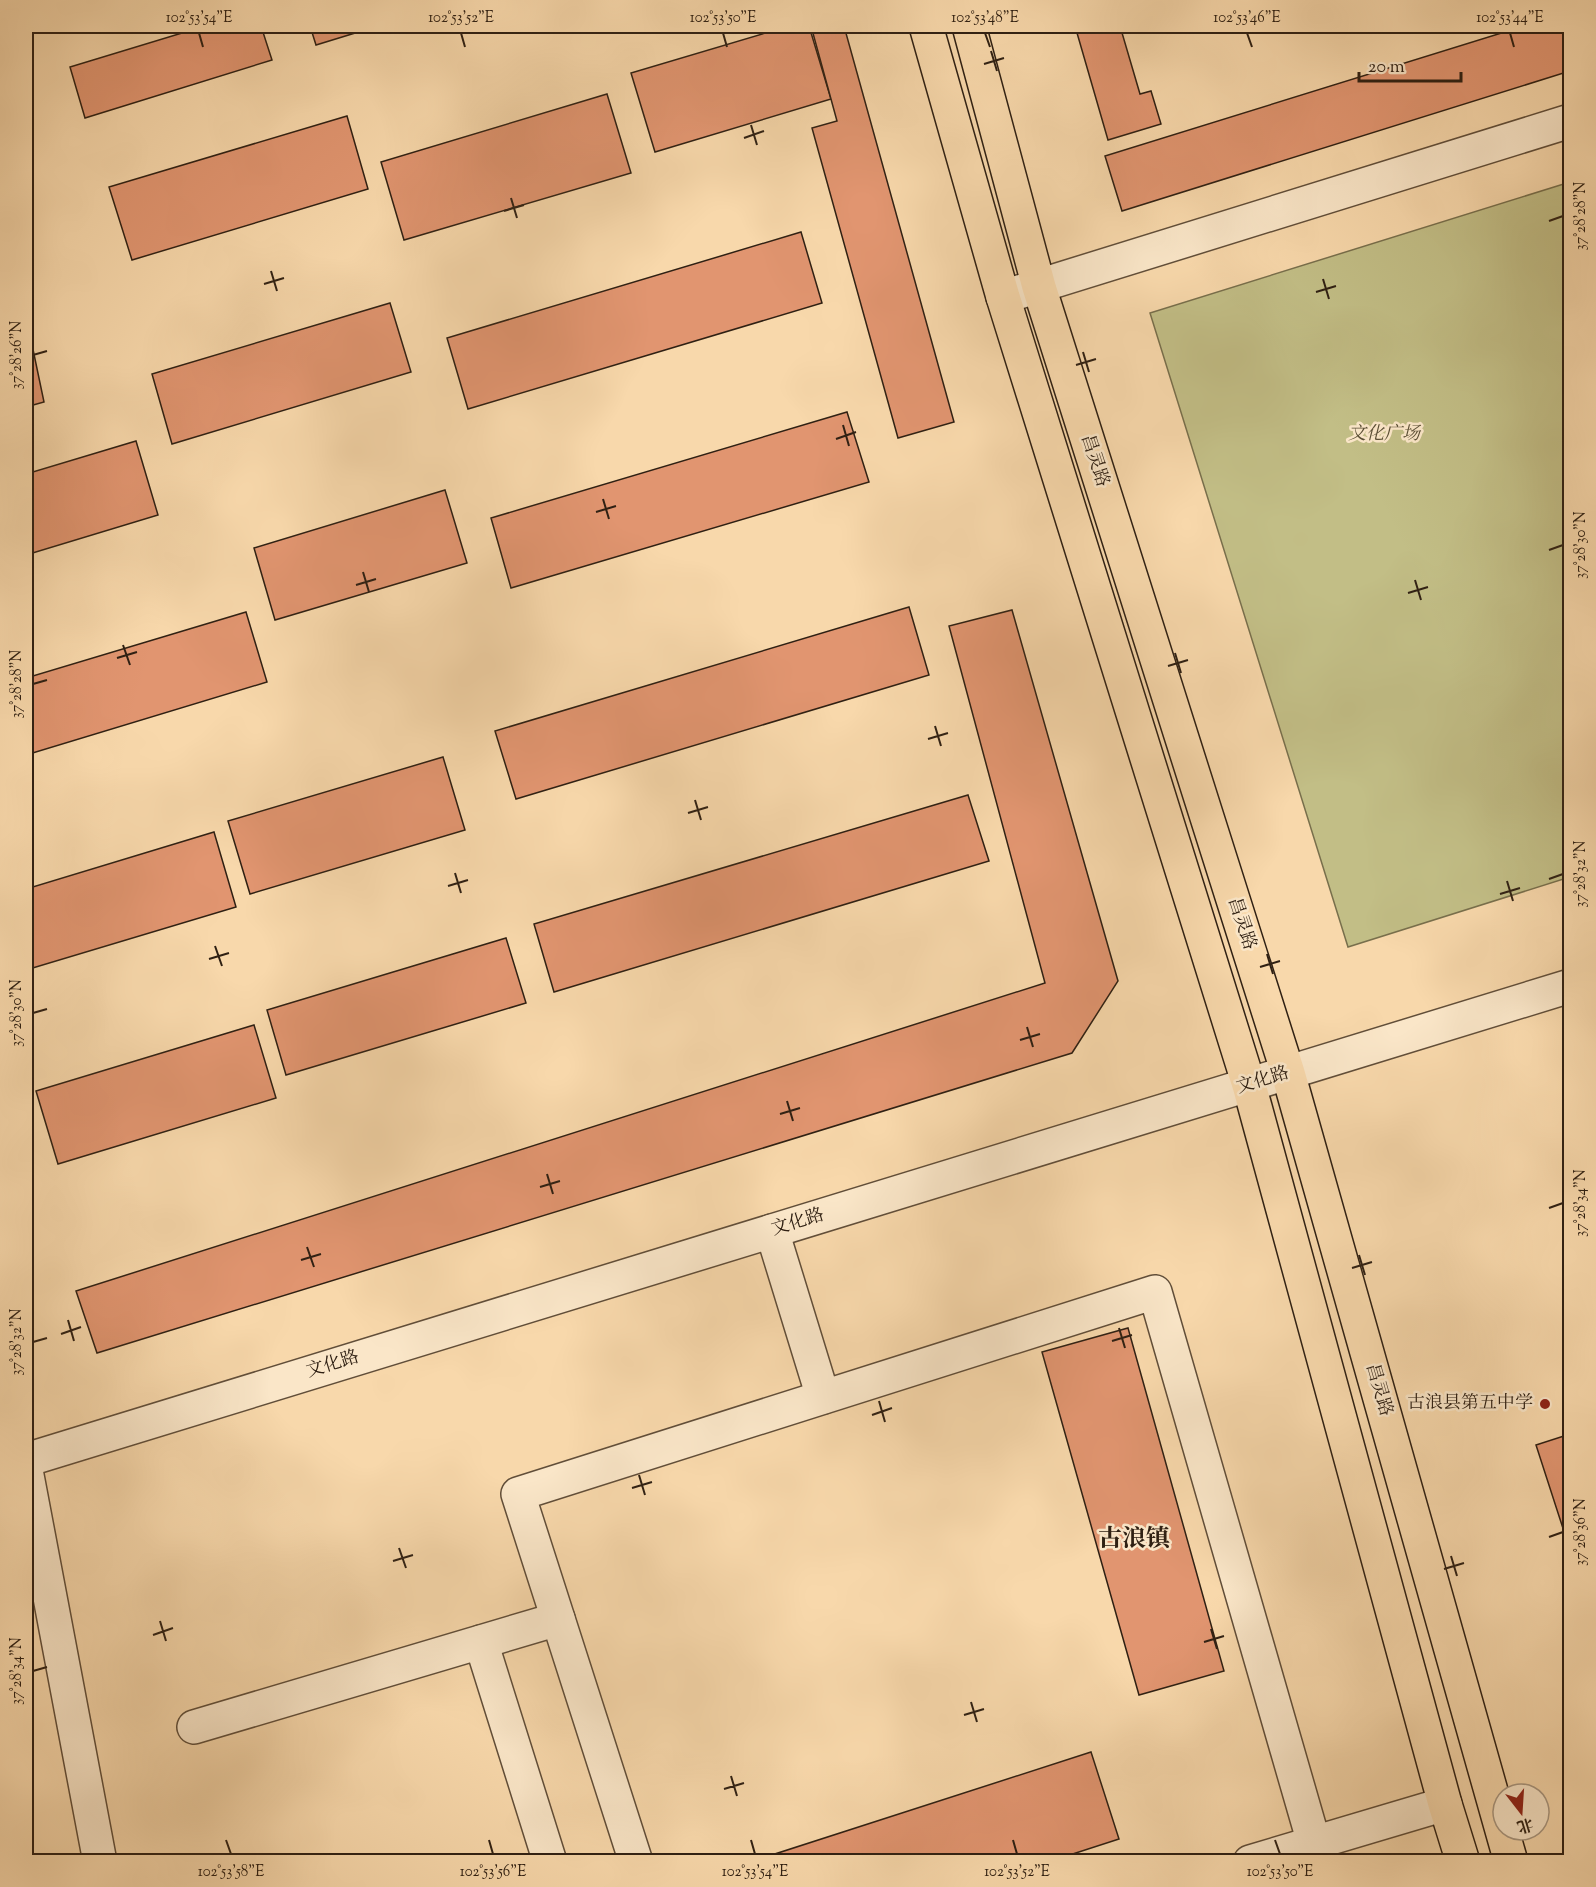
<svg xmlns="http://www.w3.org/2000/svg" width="1596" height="1887" font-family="'Sorts Mill Goudy','Noto Serif SC',serif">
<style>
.green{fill:#c2be86;stroke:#786f4c;stroke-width:1.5}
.building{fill:#e19570;stroke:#2f2013;stroke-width:1.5}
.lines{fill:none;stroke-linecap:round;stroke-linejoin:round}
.minor-casing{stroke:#614e39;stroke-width:36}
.major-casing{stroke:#2f2013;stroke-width:36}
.minor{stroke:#fae6c8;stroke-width:33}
.major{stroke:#f8d8ab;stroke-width:33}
.ticks{fill:none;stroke:#2f2013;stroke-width:2}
.poi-dot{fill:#8f2418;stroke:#fae6c8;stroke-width:2}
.labels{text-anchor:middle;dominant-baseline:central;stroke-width:5;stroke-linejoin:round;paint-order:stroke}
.park-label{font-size:18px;font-style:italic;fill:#5b4f36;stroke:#fae6c8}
.street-label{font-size:18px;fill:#2f2013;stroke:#fae6c8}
.poi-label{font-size:18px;fill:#2f2013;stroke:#fae6c8;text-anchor:end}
.district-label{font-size:24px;font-weight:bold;fill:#2f2013;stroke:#fae6c8}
.neatline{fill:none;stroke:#2f2013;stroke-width:2}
.ticks-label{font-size:15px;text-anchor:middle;fill:#2f2013}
</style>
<rect width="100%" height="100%" fill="#f8d8ab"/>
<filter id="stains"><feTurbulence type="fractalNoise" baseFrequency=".00333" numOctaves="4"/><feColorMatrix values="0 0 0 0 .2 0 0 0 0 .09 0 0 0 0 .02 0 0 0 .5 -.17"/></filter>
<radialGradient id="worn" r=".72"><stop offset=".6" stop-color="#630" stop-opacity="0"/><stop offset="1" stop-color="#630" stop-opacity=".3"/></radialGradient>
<polygon class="green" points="1570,182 1570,877 1348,947 1150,313"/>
<g class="building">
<polygon points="205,26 261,26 272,60 85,118 70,67"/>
<polygon points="310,26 378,26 316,45"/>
<polygon points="789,26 809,26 831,99 655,152 631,73"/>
<polygon points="811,26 844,26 954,422 898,438 812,128 837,121"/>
<polygon points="1075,26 1120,26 1140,94 1151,91 1161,124 1108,140"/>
<polygon points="1524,26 1570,26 1570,71 1122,211 1105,156"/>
<polygon points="607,94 631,173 404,240 381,162"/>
<polygon points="347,116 368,189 132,260 109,187"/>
<polygon points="801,232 822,303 468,409 447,338"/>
<polygon points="390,303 411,372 172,444 152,374"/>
<polygon points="26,316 44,402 26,407"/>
<polygon points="847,412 869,482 511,588 491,518"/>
<polygon points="136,441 158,515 26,555 26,474"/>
<polygon points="445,490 467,563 275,620 254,548"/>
<polygon points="909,607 929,675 516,799 495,731"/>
<polygon points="1012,610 1118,981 1072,1053 97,1353 76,1291 1045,983 949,626"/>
<polygon points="246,612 267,682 26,755 26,678"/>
<polygon points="443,757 465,830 250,894 228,821"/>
<polygon points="968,795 989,861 554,992 534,924"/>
<polygon points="214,832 236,907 26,970 26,889"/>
<polygon points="506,938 526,1003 286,1075 267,1010"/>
<polygon points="254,1025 276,1098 58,1164 36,1091"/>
<polygon points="1128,1328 1224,1671 1139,1695 1042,1352"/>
<polygon points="1570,1434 1570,1550 1536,1445"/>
<polygon points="1091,1752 1119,1839 1048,1862 750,1862"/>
</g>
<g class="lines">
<g class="minor-casing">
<g id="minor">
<polyline points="1003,297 1570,121"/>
<polyline points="772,1231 823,1397"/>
<polyline points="26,1460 1570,986"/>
<polyline points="26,1470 100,1862"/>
<polyline points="481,1642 550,1862"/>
<polyline points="194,1727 558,1619"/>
<polyline points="636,1862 518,1494 1155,1292 1314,1843"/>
<polyline points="1250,1862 1445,1804"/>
</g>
</g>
<g class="major-casing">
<g id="major">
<polyline points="926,26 1003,297 1249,1085 1445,1804 1463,1862"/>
<polyline points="969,26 1039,287 1288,1073 1511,1862"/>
</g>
</g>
<use href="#minor" class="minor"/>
<use href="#major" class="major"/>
</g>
<path class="ticks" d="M 199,33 L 203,47M 461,33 L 465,47M 723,33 L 727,47M 985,33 L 990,47M 1247,33 L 1252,47M 1510,33 L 1514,47M 991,51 L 997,71M 984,64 L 1004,58M 751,125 L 757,145M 744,138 L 764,131M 511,198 L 517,218M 504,211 L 524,205M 1549,221 L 1563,216M 271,271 L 277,291M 1323,279 L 1329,299M 264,284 L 284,278M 1316,292 L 1336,286M 1083,352 L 1089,372M 33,355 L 47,351M 1076,365 L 1096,359M 843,425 L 849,446M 836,439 L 856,432M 603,499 L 609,519M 596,512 L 616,506M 1549,550 L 1563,545M 363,572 L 369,592M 1415,580 L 1421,600M 356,585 L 376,579M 1408,593 L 1428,587M 123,645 L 130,665M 1175,653 L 1181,673M 117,658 L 137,652M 1168,666 L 1188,660M 33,684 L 47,680M 935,726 L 941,746M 928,739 L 948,733M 695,800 L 701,820M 688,813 L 708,807M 455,873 L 461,893M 1549,879 L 1563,874M 1507,881 L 1513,901M 448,886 L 468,880M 1500,894 L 1520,888M 215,946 L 222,966M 1267,954 L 1273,974M 209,959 L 229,953M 1260,967 L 1280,961M 33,1013 L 47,1009M 1027,1027 L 1033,1047M 1020,1040 L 1040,1034M 787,1101 L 793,1121M 780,1114 L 800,1108M 547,1174 L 553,1194M 540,1187 L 560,1181M 1549,1208 L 1563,1203M 307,1247 L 314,1267M 1359,1255 L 1365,1275M 301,1260 L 321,1254M 1352,1268 L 1372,1262M 68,1320 L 74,1341M 1119,1328 L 1125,1348M 61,1334 L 81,1327M 1112,1341 L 1132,1335M 33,1342 L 47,1338M 879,1401 L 885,1422M 872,1415 L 892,1408M 639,1475 L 645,1495M 632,1488 L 652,1482M 1549,1537 L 1563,1532M 399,1548 L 406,1568M 1451,1556 L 1457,1576M 393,1561 L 413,1555M 1444,1569 L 1464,1563M 160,1621 L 166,1641M 1211,1629 L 1217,1649M 153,1635 L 173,1628M 1204,1642 L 1224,1636M 33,1671 L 47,1667M 971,1702 L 977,1722M 964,1715 L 984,1709M 731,1776 L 737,1796M 724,1789 L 744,1783M 226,1840 L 231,1854M 489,1840 L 493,1854M 751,1840 L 755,1854M 1013,1840 L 1017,1854M 1275,1840 L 1280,1854"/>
<circle class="poi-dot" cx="1545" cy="1404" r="6"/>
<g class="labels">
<g class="park-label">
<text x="1384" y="435">文化广场</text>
</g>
<g class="street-label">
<text transform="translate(1094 461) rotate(72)">昌灵路</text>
<text transform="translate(1241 924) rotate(72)">昌灵路</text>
<text transform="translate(1263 1081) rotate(-17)">文化路</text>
<text transform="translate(798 1223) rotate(-17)">文化路</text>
<text transform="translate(333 1365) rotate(-17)">文化路</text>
<text transform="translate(1378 1390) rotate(74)">昌灵路</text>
</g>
<g class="poi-label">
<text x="1533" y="1404">古浪县第五中学</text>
</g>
<g class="district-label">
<text x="1134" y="1540">古浪镇</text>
</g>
</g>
<rect width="1596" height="1887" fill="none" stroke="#f8d8ab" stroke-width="66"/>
<g transform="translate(1521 1812) rotate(163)"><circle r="28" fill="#fae6c8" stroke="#a99780" stroke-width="1.5"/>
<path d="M0-4.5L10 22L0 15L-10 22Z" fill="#8f2418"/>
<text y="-9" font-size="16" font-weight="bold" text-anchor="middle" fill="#2f2013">北</text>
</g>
<path d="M1359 72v9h102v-9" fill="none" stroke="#2f2013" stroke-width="3"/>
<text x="1368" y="72" font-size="18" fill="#2f2013" stroke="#fae6c8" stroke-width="4.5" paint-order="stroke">20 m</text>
<rect x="33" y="33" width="1530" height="1821" class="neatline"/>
<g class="ticks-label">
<text x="199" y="22">102°53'54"E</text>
<text x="461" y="22">102°53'52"E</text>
<text x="723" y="22">102°53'50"E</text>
<text x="985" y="22">102°53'48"E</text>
<text x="1247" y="22">102°53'46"E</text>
<text x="1510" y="22">102°53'44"E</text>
<text transform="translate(1580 216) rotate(-90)" y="5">37°28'28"N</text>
<text transform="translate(16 355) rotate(-90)" y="5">37°28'26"N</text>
<text transform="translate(1580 545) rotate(-90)" y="5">37°28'30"N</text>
<text transform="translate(16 684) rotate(-90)" y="5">37°28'28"N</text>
<text transform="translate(1580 874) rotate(-90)" y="5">37°28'32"N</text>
<text transform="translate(16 1013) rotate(-90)" y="5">37°28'30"N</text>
<text transform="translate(1580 1203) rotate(-90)" y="5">37°28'34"N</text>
<text transform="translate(16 1342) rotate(-90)" y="5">37°28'32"N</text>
<text transform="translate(1580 1532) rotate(-90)" y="5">37°28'36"N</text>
<text transform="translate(16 1671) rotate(-90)" y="5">37°28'34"N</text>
<text x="231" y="1876">102°53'58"E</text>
<text x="493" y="1876">102°53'56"E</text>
<text x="755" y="1876">102°53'54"E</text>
<text x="1017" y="1876">102°53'52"E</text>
<text x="1280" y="1876">102°53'50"E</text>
</g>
<rect width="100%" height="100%" filter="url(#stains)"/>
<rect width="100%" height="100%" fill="url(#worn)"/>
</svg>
